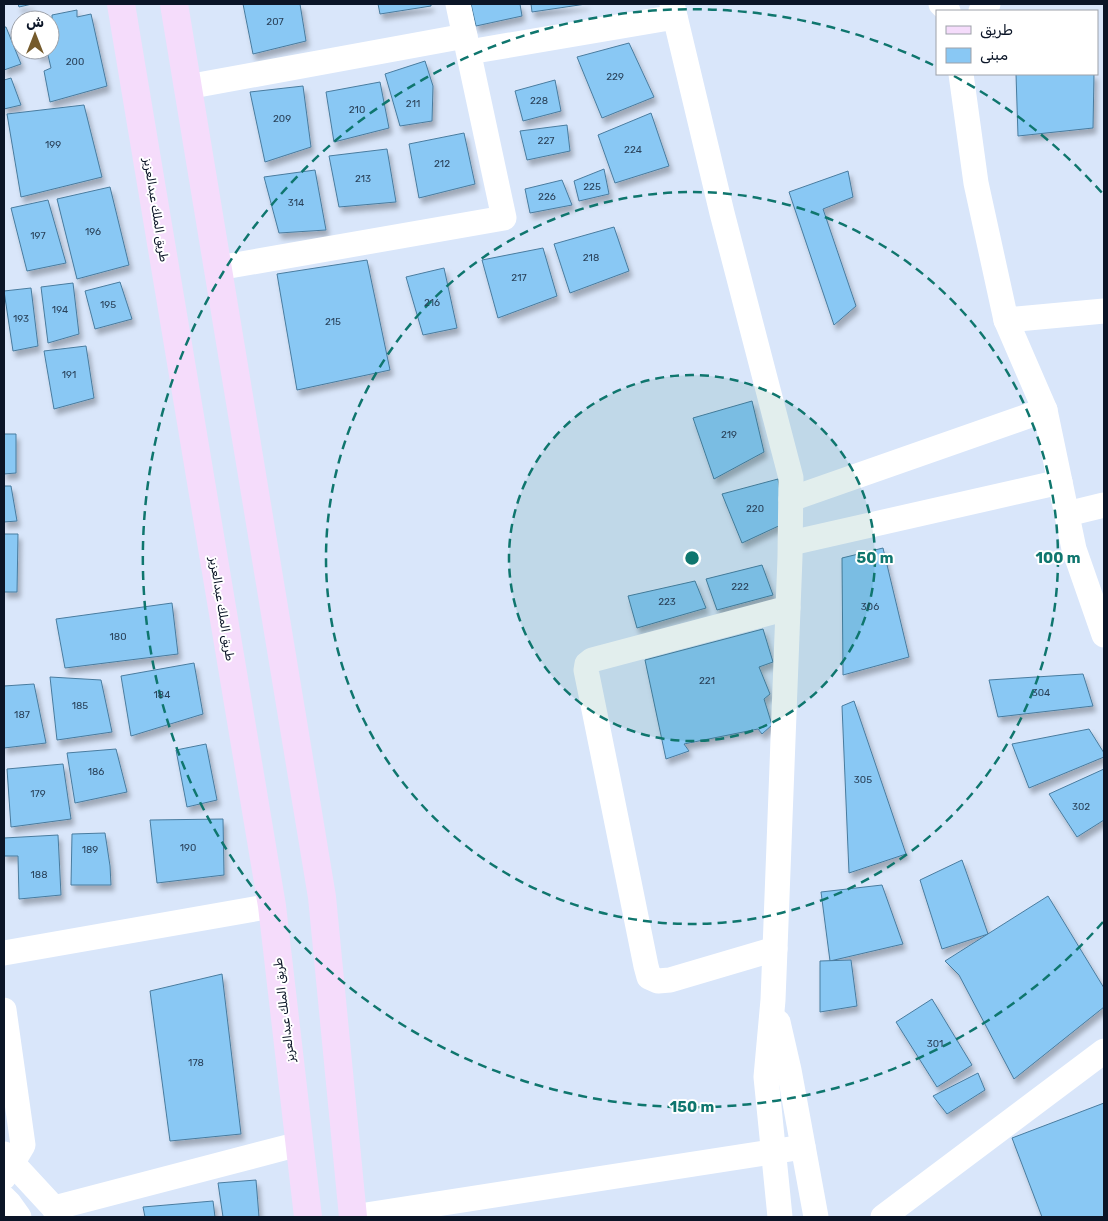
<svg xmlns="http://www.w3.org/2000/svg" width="1108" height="1221" font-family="Rubik,Cairo,sans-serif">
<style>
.building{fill:#89c8f4;stroke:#497c9f;filter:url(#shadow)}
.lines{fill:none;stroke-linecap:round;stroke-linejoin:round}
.street{stroke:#fff;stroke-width:25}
.primary{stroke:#f5dcfb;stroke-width:28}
.ring{fill:none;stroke:#0f766e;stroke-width:2.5;stroke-dasharray:9 6}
.labels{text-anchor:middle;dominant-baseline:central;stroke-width:4;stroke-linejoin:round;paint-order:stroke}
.number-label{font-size:10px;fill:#2a425a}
.street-label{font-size:12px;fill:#0b1527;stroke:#fff}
.centre{fill:#0f766e;stroke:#fff;stroke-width:2.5}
.ring-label{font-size:15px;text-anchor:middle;font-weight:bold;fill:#0f766e;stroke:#fff;stroke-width:4;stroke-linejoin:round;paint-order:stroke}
</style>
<defs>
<filter id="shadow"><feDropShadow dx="3" dy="5.5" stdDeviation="2.5" flood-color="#0004"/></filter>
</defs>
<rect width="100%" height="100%" fill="#d9e6fa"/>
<g class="building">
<polygon points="18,4 32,4 19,7"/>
<polygon points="243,4 300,4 306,41 253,54"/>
<polygon points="378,4 431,4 431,6 380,14"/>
<polygon points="471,4 520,4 522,16 476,26"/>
<polygon points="531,4 586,4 532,12"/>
<polygon points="77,10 77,17 91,14 107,86 50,102 44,71 51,68 48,55 38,55 36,50 50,50 50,20 49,20 52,19 52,15"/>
<polygon points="4,27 6,27 21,64 4,70"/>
<polygon points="629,43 654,97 602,118 577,57"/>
<polygon points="425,61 433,86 432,121 400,126 385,74"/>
<polygon points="1016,74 1094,74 1093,128 1018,136"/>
<polygon points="11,78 21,105 4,109 4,80"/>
<polygon points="555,80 561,111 523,121 515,91"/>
<polygon points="380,82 389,128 334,142 326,92"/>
<polygon points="303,86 311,147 265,162 250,92"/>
<polygon points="84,105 102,177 21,197 7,114"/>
<polygon points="651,113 669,166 615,183 598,135"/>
<polygon points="567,125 570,151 527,160 520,131"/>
<polygon points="464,133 475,184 419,198 409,144"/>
<polygon points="387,149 396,202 339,207 329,156"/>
<polygon points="604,169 609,194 579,201 574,181"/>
<polygon points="315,170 326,230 279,233 264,177"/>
<polygon points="848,171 853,197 823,209 856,306 834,325 789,192"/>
<polygon points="562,180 572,205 530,213 525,189"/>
<polygon points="110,187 129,265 77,279 57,199"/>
<polygon points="48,200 66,263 27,271 11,208"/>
<polygon points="614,227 629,271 570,293 554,244"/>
<polygon points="543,248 557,296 498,318 482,260"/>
<polygon points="367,260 390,370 297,390 277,274"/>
<polygon points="444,268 457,328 423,335 406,277"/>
<polygon points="120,282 132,319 95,329 85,291"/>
<polygon points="73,283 79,334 48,343 41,287"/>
<polygon points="31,288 38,346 13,351 4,291"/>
<polygon points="86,346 94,398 54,409 44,351"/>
<polygon points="752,401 764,452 714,479 693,418"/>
<polygon points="4,434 16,434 16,473 4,474"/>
<polygon points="778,479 785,523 742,543 722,494"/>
<polygon points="4,486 11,486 17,521 4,522"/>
<polygon points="4,534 18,534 17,592 4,592"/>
<polygon points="883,548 909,657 843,675 842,558"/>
<polygon points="762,565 773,595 717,610 706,579"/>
<polygon points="695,581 706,608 637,628 628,596"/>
<polygon points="172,603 178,654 65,668 56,619"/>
<polygon points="763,629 773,662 759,667 770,694 764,699 772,725 762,734 758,729 684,744 689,751 666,759 645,660"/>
<polygon points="194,663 203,714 131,736 121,676"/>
<polygon points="1083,674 1093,706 998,717 989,680"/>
<polygon points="50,677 101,680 112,732 57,740"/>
<polygon points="34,684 46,743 4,748 4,686"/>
<polygon points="854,701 906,854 849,873 842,706"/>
<polygon points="1089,729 1104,753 1104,757 1029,788 1012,744"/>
<polygon points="206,744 217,800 187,807 176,750"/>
<polygon points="116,749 127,792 75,803 67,753"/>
<polygon points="63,764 71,819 11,827 7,769"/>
<polygon points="1104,769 1104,820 1077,837 1049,794"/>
<polygon points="223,819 224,875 157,883 150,820"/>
<polygon points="105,833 110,866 111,885 71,885 72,834"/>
<polygon points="58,835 61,895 19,899 18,856 4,856 4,838"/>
<polygon points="962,860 988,934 942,949 920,880"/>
<polygon points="882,885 903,944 830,961 821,892"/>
<polygon points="1048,896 1104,988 1104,1007 1014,1079 959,975 945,961"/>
<polygon points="851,960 857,1006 820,1012 820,961"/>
<polygon points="222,974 241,1134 170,1141 150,991"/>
<polygon points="932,999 972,1065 937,1087 896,1022"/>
<polygon points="978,1073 985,1090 947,1114 933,1096"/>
<polygon points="1104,1103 1104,1217 1042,1217 1012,1138"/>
<polygon points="256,1180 259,1217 223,1217 218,1183"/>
<polygon points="213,1201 215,1217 145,1217 143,1207"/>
</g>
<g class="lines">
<g class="street">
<polyline points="672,4 722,213 791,478 790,557 775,949 773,1000 766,1077 780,1217"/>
<polyline points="941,4 948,11"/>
<polyline points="981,11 988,4"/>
<polyline points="469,52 675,17"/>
<polyline points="961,74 976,183 1006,320 1045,410 1074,549 1104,635"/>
<polyline points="187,87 465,36"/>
<polyline points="218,268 504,218 458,4"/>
<polyline points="1006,320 1104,311"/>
<polyline points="791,499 1045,410"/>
<polyline points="1067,514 1104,505"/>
<polyline points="791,543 1060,482"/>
<polyline points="775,949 670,980 658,981 649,977 646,966 586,670 587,664 592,660 788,608"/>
<polyline points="4,953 272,906"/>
<polyline points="4,1010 23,1145 4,1177"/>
<polyline points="778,1022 789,1070 816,1217"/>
<polyline points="4,1154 54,1208 58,1217"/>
<polyline points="4,1198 9,1203 19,1217"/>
<polyline points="54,1208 299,1144"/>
<polyline points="353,1217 803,1147"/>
<polyline points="883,1217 1104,1051"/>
</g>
<g class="primary">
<polyline points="121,4 272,906 308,1217"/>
<polyline points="174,4 322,897 353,1217"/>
</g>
</g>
<circle cx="692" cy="558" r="183" fill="#0f766e" fill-opacity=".12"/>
<g class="ring">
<circle cx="692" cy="558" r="183"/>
<circle cx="692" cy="558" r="366"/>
<path d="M1103 922A549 549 0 1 1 933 65M954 76A549 549 0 0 1 1103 194"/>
</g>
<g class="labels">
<g class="number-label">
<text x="275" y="22">207</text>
<text x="75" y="62">200</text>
<text x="615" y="77">229</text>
<text x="539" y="101">228</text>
<text x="413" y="104">211</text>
<text x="357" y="110">210</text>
<text x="282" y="119">209</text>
<text x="546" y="141">227</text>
<text x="53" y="145">199</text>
<text x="633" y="150">224</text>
<text x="442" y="164">212</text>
<text x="363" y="179">213</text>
<text x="592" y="187">225</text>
<text x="547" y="197">226</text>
<text x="296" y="203">314</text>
<text x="93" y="232">196</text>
<text x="38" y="236">197</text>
<text x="591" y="258">218</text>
<text x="519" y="278">217</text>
<text x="432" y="303">216</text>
<text x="108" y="305">195</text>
<text x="60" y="310">194</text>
<text x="21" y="319">193</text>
<text x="333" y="322">215</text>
<text x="69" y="375">191</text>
<text x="729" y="435">219</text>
<text x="755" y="509">220</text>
<text x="740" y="587">222</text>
<text x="667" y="602">223</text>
<text x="870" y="607">306</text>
<text x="118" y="637">180</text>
<text x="707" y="681">221</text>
<text x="1041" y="693">304</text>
<text x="162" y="695">184</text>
<text x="80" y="706">185</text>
<text x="22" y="715">187</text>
<text x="96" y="772">186</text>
<text x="863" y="780">305</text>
<text x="38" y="794">179</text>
<text x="1081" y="807">302</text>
<text x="188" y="848">190</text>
<text x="90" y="850">189</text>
<text x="39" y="875">188</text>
<text x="935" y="1044">301</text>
<text x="196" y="1063">178</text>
</g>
<g class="street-label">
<text transform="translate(156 210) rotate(81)">طريق الملك عبدالعزيز</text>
<text transform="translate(222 609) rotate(81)">طريق الملك عبدالعزيز</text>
<text transform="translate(284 1010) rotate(-97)">طريق الملك عبدالعزيز</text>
</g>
</g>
<circle cx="692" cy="558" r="8" class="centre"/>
<g class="ring-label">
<text x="875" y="563">50 m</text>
<text x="1058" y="563">100 m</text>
<text x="692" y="1112">150 m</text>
</g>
<rect width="1108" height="1221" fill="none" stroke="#0b1527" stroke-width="10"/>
<rect x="936" y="10" width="162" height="65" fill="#ffffff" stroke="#9da1a9"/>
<rect x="946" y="26" width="25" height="8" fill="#f5dcfb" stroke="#9da1a9"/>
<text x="980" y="35" font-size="15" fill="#0b1527">طريق</text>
<rect x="946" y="48" width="25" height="15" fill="#89c8f4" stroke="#9da1a9"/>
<text x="980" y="60" font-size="15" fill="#0b1527">مبنى</text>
<g transform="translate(35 35)"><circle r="24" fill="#ffffff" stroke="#9da1a9"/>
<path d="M0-4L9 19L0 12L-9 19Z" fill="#755b2c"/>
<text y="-8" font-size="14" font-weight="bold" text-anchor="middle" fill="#0b1527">ش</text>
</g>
</svg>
